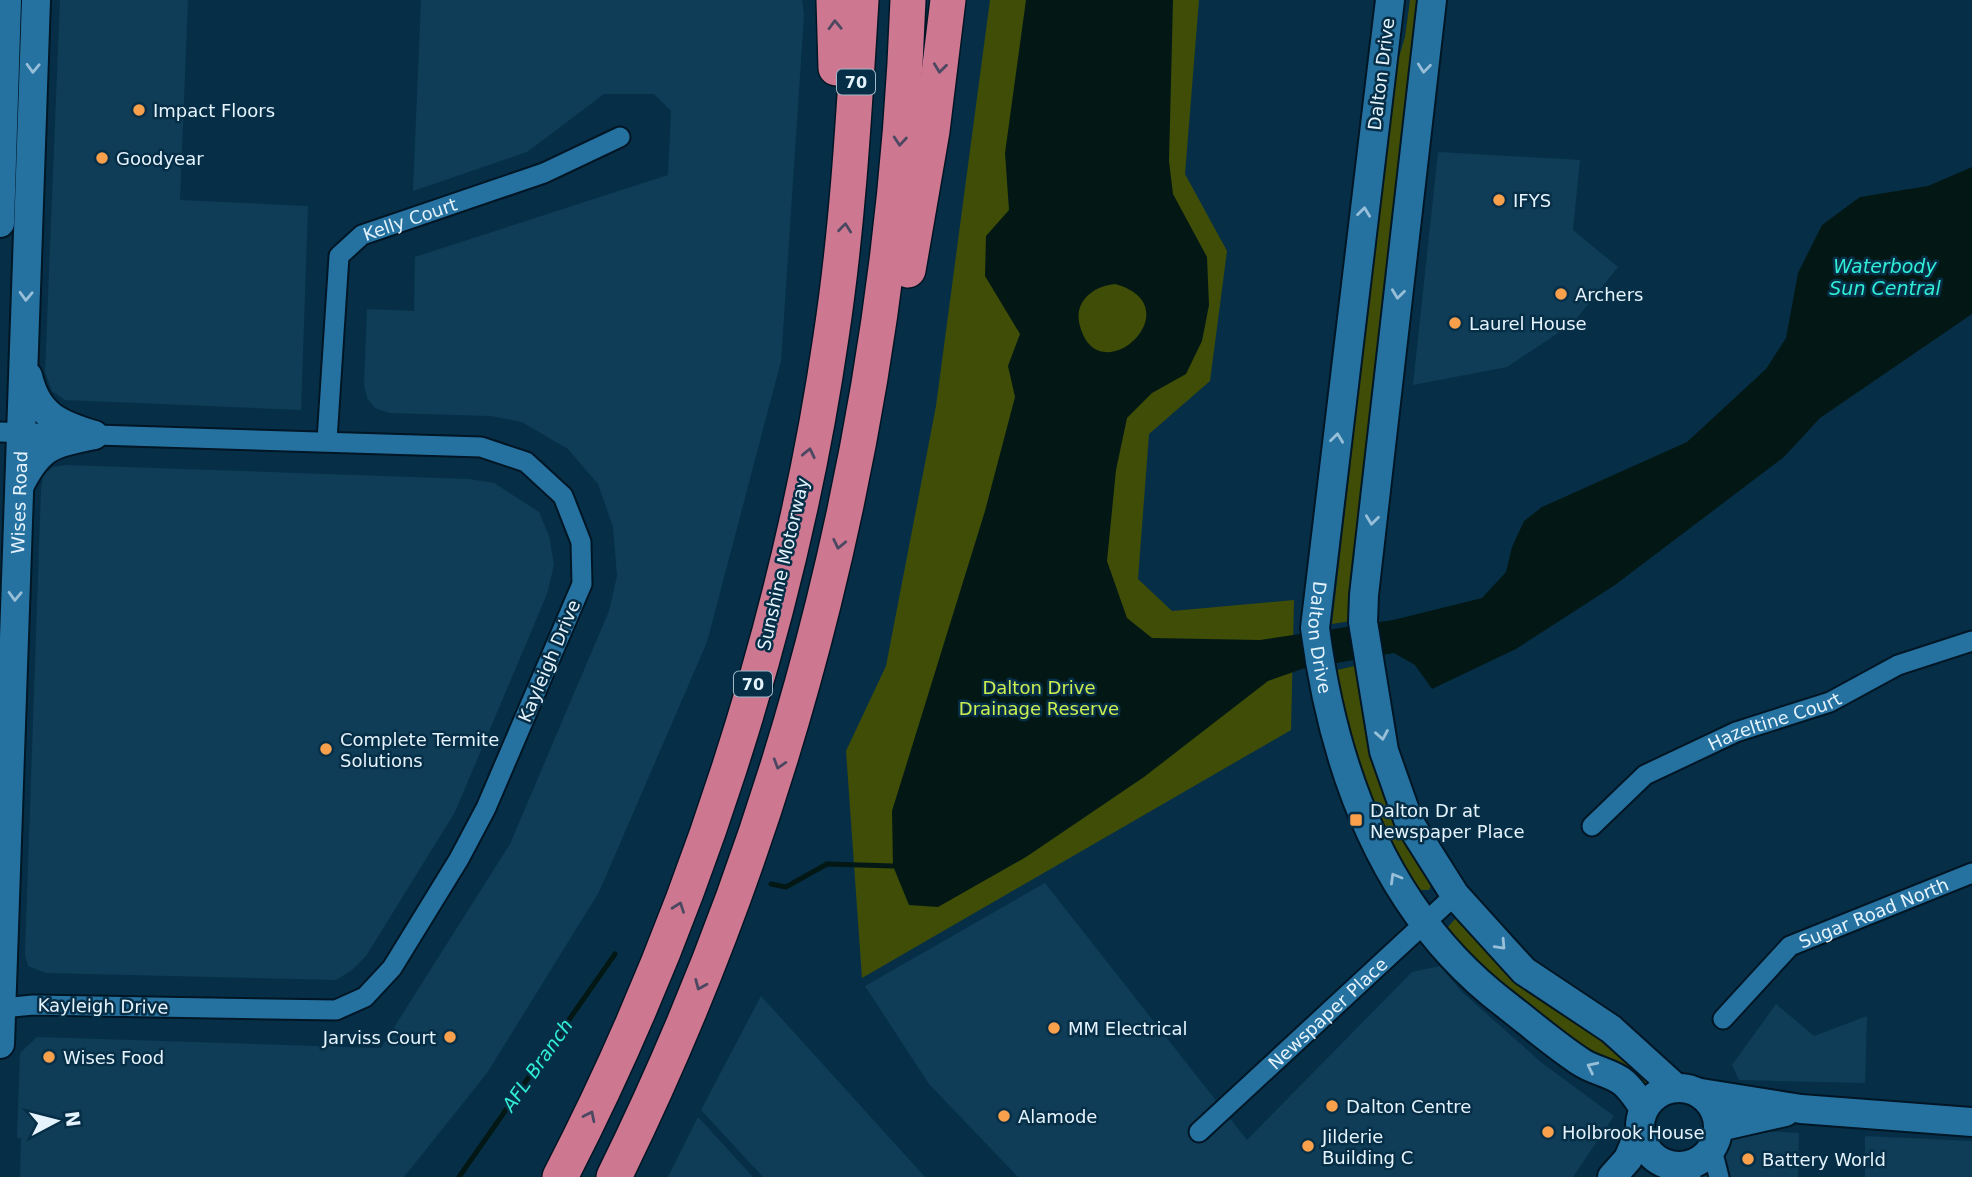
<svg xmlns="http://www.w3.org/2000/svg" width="1972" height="1177" font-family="'DejaVu Sans',sans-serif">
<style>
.built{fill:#0f3d57}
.green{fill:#3f4d07}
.water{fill:#031815;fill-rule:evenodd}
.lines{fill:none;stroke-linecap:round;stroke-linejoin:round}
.stream{stroke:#031815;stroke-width:5}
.street-casing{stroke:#011625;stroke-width:23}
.secondary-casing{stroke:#011625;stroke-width:32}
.highway-casing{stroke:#011625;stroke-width:38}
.street{stroke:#2571a0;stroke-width:19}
.secondary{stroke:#2571a0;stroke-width:28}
.highway{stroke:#cd7791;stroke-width:35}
.oneway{stroke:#4c4861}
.oneway2{stroke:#98bfd8}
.poi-dot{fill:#f9a04d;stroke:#062f47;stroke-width:2.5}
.labels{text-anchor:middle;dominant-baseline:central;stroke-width:5;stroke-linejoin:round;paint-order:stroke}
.shield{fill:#062f47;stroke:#a2b8c6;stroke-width:2}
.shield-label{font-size:16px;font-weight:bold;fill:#e5f3fd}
.street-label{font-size:18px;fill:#e5f3fd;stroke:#062f47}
.poi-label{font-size:18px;fill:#e5f3fd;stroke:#062f47;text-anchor:start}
.park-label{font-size:18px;fill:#ccee51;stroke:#062f47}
.water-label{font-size:19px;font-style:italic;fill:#31edd4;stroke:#062f47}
</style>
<rect width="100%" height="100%" fill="#062f47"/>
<g class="built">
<polygon points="60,0 188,0 180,200 308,206 301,410 65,400 52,391 45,372"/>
<polygon points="421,0 802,0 804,15 781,361 707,642 599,892 487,1073 404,1177 20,1177 21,1138 17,1138 20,1053 37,1037 381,1048 510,844 609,611 617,576 613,527 598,484 568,449 522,422 491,416 389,413 375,408 367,398 364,384 367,309 414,311 415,257 668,175 671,111 654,94 604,94 527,152 413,191"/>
<polygon points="1438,152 1580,160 1573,230 1618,267 1573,323 1507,367 1413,385"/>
<polygon points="67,465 469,479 494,483 539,512 549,536 554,565 547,594 455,812 366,956 352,970 336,980 46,973 28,966 25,954 41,490 43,475 53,467"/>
<polygon points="1045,883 1247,1140 1412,972 1440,966 1462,992 1542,1063 1614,1116 1573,1177 1018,1177 929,1084 865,986"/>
<polygon points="761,996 925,1177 763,1177 701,1110"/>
<polygon points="1776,1004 1814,1036 1867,1016 1865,1083 1739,1080 1732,1065"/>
<polygon points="698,1117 753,1177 668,1177"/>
<polygon points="1748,1130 1799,1133 1798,1177 1677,1177"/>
<polygon points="1865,1136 1972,1141 1972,1177 1865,1177"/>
</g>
<g class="green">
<polygon points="990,0 1199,0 1185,174 1227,251 1210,381 1149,434 1138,579 1172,611 1294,600 1291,730 862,978 846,751 886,666 936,406"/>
<polygon points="1410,0 1424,0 1351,621 1332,624 1396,67 1405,37"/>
<polygon points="1359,665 1432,883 1429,890 1417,890 1378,821 1350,747 1337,670"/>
<polygon points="1456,918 1462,918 1651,1081 1649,1089 1642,1091 1505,994 1447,928"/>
</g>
<path class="water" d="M 1026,0 L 1173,0 L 1169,161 L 1173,194 L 1207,257 L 1209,305 L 1202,341 L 1186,374 L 1152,393 L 1127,418 L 1116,470 L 1107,561 L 1127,618 L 1152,638 L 1260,640 L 1393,620 L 1482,598 L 1506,572 L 1512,547 L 1524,521 L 1542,507 L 1687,442 L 1766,369 L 1786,338 L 1798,273 L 1822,225 L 1860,197 L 1928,186 L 1972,167 L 1972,314 L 1820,418 L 1784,457 L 1615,585 L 1516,649 L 1432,689 L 1415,665 L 1394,653 L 1302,669 L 1268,681 L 1144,777 L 1026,857 L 938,907 L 909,905 L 893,866 L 892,811 L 985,511 L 1015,397 L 1008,366 L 1020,334 L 985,276 L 986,236 L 1009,210 L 1005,153 ZM 1115,284 C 1195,306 1099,396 1080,326 C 1073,302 1093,286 1115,284 Z"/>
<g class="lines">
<g class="stream">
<polyline points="771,884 786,887 827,864 893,866"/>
<polyline points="459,1177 615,954"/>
</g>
<g class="street-casing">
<g id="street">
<polyline points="0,432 481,447 526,462 563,496 581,542 582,584 486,808 459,859 392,968 365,997 336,1010 33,1005 2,1008"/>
<path id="s1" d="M 327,440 L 339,256 L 362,235 L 544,173 L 620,137"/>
<path id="s2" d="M 1592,826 L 1645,775 L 1736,732 L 1830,702 L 1898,665 L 1972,641"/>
<path id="s3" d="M 1723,1019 L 1790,946 L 1972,873"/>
<path id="s4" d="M 1199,1132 L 1455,895"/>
<polyline points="1712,1149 1719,1177"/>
<polyline points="1681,1167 1691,1177"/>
</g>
</g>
<g class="secondary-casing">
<g id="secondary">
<path id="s5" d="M 1390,0 L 1315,628 C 1334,773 1386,913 1505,1004 C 1531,1024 1555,1045 1581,1062 C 1594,1071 1613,1073 1624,1083 C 1632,1090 1638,1100 1644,1108"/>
<polyline points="1432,0 1364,595 1363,622 1384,751 1409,822 1455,895 1524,971 1611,1029 1675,1087"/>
<polyline points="0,223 7,0"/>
<path d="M 28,376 C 37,415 58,424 94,435"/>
<path d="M 20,485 C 40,445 52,444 94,435"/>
<path id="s6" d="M 0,1044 L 36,0"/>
<circle cx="1679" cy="1127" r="39"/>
<polyline points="1701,1093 1801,1109 1972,1122"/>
<polyline points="1719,1127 1785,1112"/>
<polyline points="1612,1177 1628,1159 1640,1131"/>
</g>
</g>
<g class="highway-casing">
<g id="highway">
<polyline points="834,0 836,68"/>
<polyline points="908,270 932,131 948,0"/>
<path d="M 560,1177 C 691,924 790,620 831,337 C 848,225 854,113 861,0"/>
<path d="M 614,1177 C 795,809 893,409 908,0"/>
</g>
</g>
<use href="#street" class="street"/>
<use href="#secondary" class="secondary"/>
<use href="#highway" class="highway"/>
</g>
<defs><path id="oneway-chevron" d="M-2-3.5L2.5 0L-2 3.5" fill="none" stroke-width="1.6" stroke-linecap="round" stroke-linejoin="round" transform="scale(1.75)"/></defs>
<g class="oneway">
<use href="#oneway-chevron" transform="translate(835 25) rotate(-92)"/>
<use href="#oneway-chevron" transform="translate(940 68) rotate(97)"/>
<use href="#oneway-chevron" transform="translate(900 141) rotate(95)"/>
<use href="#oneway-chevron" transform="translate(845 228) rotate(-84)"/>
<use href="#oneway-chevron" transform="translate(809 453) rotate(-78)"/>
<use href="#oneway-chevron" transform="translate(839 544) rotate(102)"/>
<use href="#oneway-chevron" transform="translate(779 764) rotate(107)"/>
<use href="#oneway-chevron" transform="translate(679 907) rotate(-70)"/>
<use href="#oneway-chevron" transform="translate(700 985) rotate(113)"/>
<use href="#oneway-chevron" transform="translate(590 1116) rotate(-64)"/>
</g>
<g class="oneway2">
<use href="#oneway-chevron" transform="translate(33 68) rotate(92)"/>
<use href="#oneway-chevron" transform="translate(1424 68) rotate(96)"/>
<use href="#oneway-chevron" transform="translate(1364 212) rotate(-83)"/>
<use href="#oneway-chevron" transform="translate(1398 294) rotate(97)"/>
<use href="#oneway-chevron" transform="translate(26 296) rotate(92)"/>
<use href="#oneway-chevron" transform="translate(1337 438) rotate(-83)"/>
<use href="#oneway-chevron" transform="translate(1372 520) rotate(97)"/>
<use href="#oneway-chevron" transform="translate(15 596) rotate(92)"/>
<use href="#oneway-chevron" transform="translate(1382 735) rotate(80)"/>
<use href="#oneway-chevron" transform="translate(1395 878) rotate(-120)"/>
<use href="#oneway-chevron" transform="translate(1501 945) rotate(47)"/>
<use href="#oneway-chevron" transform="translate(1592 1067) rotate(-154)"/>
</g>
<g class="poi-dot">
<circle cx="139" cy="110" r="7"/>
<circle cx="102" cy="158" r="7"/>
<circle cx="1499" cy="200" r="7"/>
<circle cx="1561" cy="294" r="7"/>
<circle cx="1455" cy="323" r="7"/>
<circle cx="326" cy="749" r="7"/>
<rect x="1349" y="813" width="14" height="14" rx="3.5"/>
<circle cx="1054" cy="1028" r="7"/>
<circle cx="450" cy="1037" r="7"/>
<circle cx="49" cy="1057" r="7"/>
<circle cx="1332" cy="1106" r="7"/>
<circle cx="1004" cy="1116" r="7"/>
<circle cx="1548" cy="1132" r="7"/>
<circle cx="1308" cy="1146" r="7"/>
<circle cx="1748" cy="1159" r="7"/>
</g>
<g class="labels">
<g class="shield">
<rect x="837" y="69.5" width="38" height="25" rx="5"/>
<rect x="734" y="671.5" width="38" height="25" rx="5"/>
</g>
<g class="shield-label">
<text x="856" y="82">70</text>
<text x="753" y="684">70</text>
</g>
<g class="street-label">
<text transform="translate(1381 74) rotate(-83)">Dalton Drive</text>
<text stroke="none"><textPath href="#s1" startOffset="266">Kelly Court</textPath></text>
<text stroke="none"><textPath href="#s6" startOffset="542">Wises Road</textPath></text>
<text transform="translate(783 564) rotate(-77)">Sunshine Motorway</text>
<text stroke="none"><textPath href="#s5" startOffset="642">Dalton Drive</textPath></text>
<text transform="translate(549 661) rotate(-67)">Kayleigh Drive</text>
<text stroke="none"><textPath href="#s2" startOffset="214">Hazeltine Court</textPath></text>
<text stroke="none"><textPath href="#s3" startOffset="189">Sugar Road North</textPath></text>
<text transform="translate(103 1006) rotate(1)">Kayleigh Drive</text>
<text stroke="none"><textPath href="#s4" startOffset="175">Newspaper Place</textPath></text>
</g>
<g class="poi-label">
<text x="153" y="110">Impact Floors</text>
<text x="116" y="158">Goodyear</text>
<text x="1513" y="200">IFYS</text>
<text x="1575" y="294">Archers</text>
<text x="1469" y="323">Laurel House</text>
<text x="340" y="739">Complete Termite<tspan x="340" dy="21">Solutions</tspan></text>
<text x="1370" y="810">Dalton Dr at<tspan x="1370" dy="21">Newspaper Place</tspan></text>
<text x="1068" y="1028">MM Electrical</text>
<text x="436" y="1037" text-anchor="end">Jarviss Court</text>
<text x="63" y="1057">Wises Food</text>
<text x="1346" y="1106">Dalton Centre</text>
<text x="1018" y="1116">Alamode</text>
<text x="1562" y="1132">Holbrook House</text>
<text x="1322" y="1136">Jilderie<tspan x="1322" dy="21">Building C</tspan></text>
<text x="1762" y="1159">Battery World</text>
</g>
<g class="park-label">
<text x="1039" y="687">Dalton Drive<tspan x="1039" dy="21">Drainage Reserve</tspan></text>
</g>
<g class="water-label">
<text x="1885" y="266">Waterbody<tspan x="1885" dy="22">Sun Central</tspan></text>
<text transform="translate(537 1065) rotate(-55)">AFL Branch</text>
</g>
</g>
<g transform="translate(56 1121) rotate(83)" stroke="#062f47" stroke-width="5" paint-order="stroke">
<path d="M0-5L12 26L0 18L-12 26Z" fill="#e5f3fd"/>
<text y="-10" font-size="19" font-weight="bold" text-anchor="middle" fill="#e5f3fd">N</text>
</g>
</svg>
